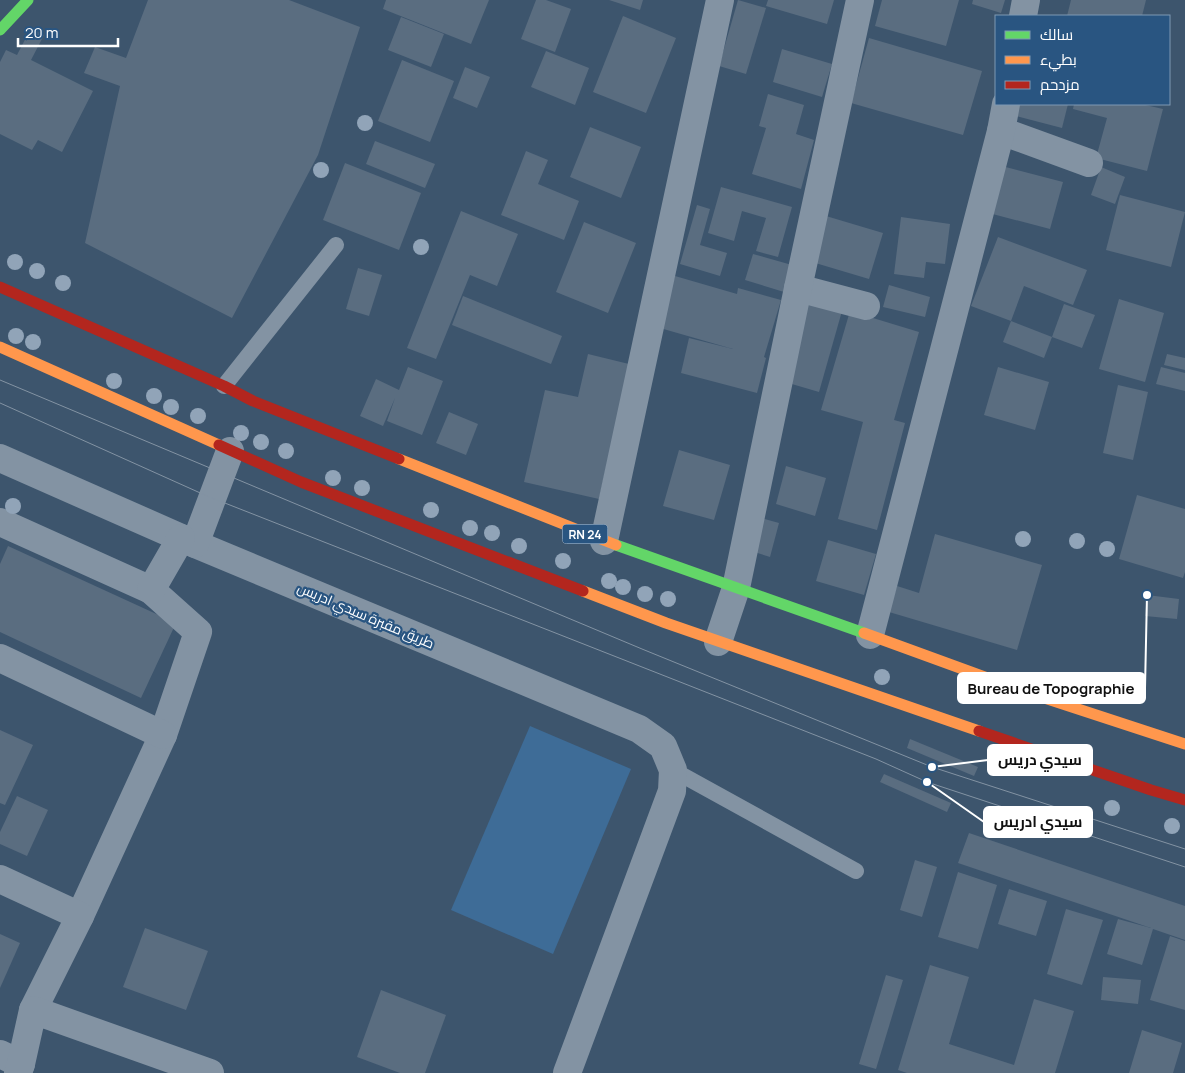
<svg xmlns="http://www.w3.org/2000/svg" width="1185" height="1073" font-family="Manrope,Cairo,sans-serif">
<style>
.green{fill:#3e6c97}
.building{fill:#5a6d80}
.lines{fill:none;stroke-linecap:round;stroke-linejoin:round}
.lane{stroke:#8393a3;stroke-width:16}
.street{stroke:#8393a3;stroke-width:28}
.fast{stroke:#63d668;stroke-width:11}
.slow{stroke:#ff974d;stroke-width:11}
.jam{stroke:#b3261e;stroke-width:11}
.tram{stroke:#8393a3;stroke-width:1}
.tree{fill:#91a4b8}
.labels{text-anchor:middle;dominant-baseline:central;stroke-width:4.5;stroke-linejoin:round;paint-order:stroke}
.shield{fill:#295581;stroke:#bfccd9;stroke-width:1}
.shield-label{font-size:12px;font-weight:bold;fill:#fff}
.street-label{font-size:14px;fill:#fff;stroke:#295581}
.leader{fill:none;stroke:#fff;stroke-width:2}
.callout-dot{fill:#fff;stroke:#295581;stroke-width:2}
.callout{fill:#fff;stroke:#fff;stroke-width:2}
.callout-label{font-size:15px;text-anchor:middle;font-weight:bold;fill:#111}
</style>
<rect width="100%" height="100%" fill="#3d556d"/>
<polygon class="green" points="530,726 631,769 553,954 451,910"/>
<g class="building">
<polygon points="148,0 289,0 360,27 318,155 232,318 85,243 120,86 84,73 95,47 126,58"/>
<polygon points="386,0 489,0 471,44 383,9"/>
<polygon points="536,0 546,0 571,9 555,52 521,39"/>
<polygon points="609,0 643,0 640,10"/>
<polygon points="738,0 766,8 746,74 719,66"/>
<polygon points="768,0 834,0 827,24 766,6"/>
<polygon points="882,0 959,0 946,46 875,26"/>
<polygon points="973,0 1005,0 1001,13 972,4"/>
<polygon points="1071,0 1146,0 1142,16 1067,16"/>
<polygon points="623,16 676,38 646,113 593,92"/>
<polygon points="401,17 444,34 431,67 388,50"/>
<polygon points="31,28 44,35 31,60 93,91 62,152 38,140 32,150 0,134 0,62 6,50 17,55"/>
<polygon points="869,38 982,71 963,135 851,103"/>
<polygon points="782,49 832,64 822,97 773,82"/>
<polygon points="546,51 589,68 575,105 531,87"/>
<polygon points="402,60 454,81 430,142 378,121"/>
<polygon points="465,67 490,77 477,108 453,98"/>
<polygon points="768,94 804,105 796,134 814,140 801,189 752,174 766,128 759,126"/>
<polygon points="1019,104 1068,104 1062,128 1016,116"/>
<polygon points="1074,104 1141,104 1163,109 1147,171 1096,158 1107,118 1073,109"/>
<polygon points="590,127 641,147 621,198 570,177"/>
<polygon points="375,141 435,164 425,188 366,164"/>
<polygon points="526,151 548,160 538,184 579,201 564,240 501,215"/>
<polygon points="345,163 421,193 399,250 323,220"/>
<polygon points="998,165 1063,182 1050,229 985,212"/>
<polygon points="1101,167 1125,177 1115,204 1091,195"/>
<polygon points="721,187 792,207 778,257 756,251 766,218 742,211 734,241 708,233"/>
<polygon points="1120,195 1185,212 1171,267 1106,250"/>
<polygon points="697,205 710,209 700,245 727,253 720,276 680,264"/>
<polygon points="461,211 518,234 497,286 470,275 436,359 407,348"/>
<polygon points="826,216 883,233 869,279 812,262"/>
<polygon points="901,217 950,224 945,264 926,262 924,278 894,274"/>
<polygon points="584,222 636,243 608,313 556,292"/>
<polygon points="998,237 1087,270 1073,305 1024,286 1011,321 971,306"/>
<polygon points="753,254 792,265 784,292 745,280"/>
<polygon points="358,268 382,275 369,316 346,309"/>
<polygon points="675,276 737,294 738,288 781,300 764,357 766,358 757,393 681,373 689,338 733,349 660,328"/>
<polygon points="889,285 930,297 925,317 883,307"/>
<polygon points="463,296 562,336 551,364 452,325"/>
<polygon points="1119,299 1164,313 1145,382 1099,369"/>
<polygon points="808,301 842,311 819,392 785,382"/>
<polygon points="1064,304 1095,315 1082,348 1052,337"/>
<polygon points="850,311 919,332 894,420 905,423 877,530 838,519 863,422 821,410"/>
<polygon points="1011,321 1052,337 1044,358 1003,342"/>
<polygon points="588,354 629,364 599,499 524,482 545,390 578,397"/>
<polygon points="1167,354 1185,358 1185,370 1164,365"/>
<polygon points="408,367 443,381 422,435 387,421 395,398 383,426 360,416 376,379 399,390"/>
<polygon points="998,367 1049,382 1035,430 984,415"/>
<polygon points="1161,367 1185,373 1185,391 1156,384"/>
<polygon points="1118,385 1148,392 1133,460 1103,453"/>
<polygon points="449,412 478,424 466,455 436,443"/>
<polygon points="679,450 730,465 714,520 663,506"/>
<polygon points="786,466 826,478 815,516 776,504"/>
<polygon points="1137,495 1185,509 1185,572 1183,578 1119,559"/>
<polygon points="761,518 779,523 770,557 751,551"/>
<polygon points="935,534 1042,565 1017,650 889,612 897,586 919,593"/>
<polygon points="828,540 876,554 864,595 816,581"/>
<polygon points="8,546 176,623 141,698 0,632 0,564"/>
<polygon points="1147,595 1179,599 1177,619 1145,616"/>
<polygon points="0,730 33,745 5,805 0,803"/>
<polygon points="910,739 978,767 974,776 907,748"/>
<polygon points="884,774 951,803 947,812 880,782"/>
<polygon points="17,796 48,810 27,856 0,844 0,832"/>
<polygon points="969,833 1185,906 1185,940 1153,929 1142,965 1107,954 1118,919 1151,928 958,863"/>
<polygon points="915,860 937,867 922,917 900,910"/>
<polygon points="958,872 997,885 978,949 938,937"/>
<polygon points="1009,889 1047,901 1036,936 998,924"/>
<polygon points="1066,909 1103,920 1082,985 1047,974"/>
<polygon points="145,928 208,951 186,1010 123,987"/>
<polygon points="0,934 20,943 0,988"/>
<polygon points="1170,936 1185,941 1185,1010 1150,1000"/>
<polygon points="930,965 969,977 949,1044 1014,1065 1034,999 1074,1011 1055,1073 907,1073 898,1070"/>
<polygon points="886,975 903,980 876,1069 859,1064"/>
<polygon points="1103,977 1141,980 1138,1004 1101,1000"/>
<polygon points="381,990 446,1015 425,1073 400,1073 357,1057"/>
<polygon points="1142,1030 1182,1043 1173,1073 1129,1073"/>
</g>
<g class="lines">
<g class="lane">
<polyline points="224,386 336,245"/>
<polyline points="673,770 856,871"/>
</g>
<g class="street">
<polyline points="1023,16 1026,0"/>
<polyline points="1001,131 1089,163"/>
<polyline points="798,288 866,306"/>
<polyline points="0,458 195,544 639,729 663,746 673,770 672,791 567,1073"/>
<polyline points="0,522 151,590 198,632 163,735 80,916"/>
<polyline points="604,541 720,0"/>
<polyline points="195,544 230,451"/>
<polyline points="151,590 181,538"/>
<polyline points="870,635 1001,131 1006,104"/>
<polyline points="718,642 736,588 798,288 860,0"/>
<polyline points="0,658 163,735"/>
<polyline points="0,879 80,916 33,1010"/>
<polyline points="0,1054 21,1064"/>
<polyline points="18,1073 21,1064 33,1010 210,1073"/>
</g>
<g class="fast">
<polyline points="0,30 28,0"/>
<polyline points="616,545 864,633"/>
</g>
<g class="slow">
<polyline points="0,347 219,445"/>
<polyline points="399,459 616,545"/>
<polyline points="583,591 666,623 979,731"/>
<polyline points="864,633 1023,691 1185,744"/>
</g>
<g class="jam">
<polyline points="0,287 224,386 253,401 399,459"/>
<polyline points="219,445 301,482 583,591"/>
<polyline points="979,731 1151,790 1185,800"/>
</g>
<g class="tram">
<polyline points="0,380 642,649 932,767 1185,849"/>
<polyline points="0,403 207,496 876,759 927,782 1185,867"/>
</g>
</g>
<g class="tree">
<circle cx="365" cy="123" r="8"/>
<circle cx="321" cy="170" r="8"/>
<circle cx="421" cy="247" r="8"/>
<circle cx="15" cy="262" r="8"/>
<circle cx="37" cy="271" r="8"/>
<circle cx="63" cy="283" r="8"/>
<circle cx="16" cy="336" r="8"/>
<circle cx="33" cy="342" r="8"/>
<circle cx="114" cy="381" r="8"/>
<circle cx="154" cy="396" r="8"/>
<circle cx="171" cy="407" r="8"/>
<circle cx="198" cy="416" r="8"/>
<circle cx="241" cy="433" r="8"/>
<circle cx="261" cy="442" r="8"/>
<circle cx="286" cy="451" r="8"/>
<circle cx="333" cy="478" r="8"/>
<circle cx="362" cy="488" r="8"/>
<circle cx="13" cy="506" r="8"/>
<circle cx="431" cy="510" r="8"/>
<circle cx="470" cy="528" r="8"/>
<circle cx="492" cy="533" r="8"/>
<circle cx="1023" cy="539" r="8"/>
<circle cx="1077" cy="541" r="8"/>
<circle cx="519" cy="546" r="8"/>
<circle cx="1107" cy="549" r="8"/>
<circle cx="563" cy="561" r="8"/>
<circle cx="609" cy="581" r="8"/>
<circle cx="623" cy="587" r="8"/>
<circle cx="645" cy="594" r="8"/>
<circle cx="668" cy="599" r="8"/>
<circle cx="882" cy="677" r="8"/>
<circle cx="1112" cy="808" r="8"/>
<circle cx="1172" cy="826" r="8"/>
</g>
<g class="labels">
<rect class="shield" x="562.5" y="524.5" width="45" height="19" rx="4"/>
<g class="shield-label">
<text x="585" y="534">RN 24</text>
</g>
<g class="street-label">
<text transform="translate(366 615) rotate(23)">طريق مقبرة سيدي ادريس</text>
</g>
</g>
<path class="leader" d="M1147 595L1145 688M932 767L988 760M927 782L984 822"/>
<g class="callout-dot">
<circle cx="1147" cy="595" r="5"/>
<circle cx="932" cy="767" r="5"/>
<circle cx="927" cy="782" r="5"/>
</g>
<g class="callout">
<rect x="958" y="673" width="187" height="30" rx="5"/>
<rect x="988" y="745" width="104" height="30" rx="5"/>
<rect x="984" y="807" width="108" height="30" rx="5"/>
</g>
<g class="callout-label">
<text x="1051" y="694">Bureau de Topographie</text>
<text x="1040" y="765">سيدي دريس</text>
<text x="1038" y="827">سيدي ادريس</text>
</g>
<rect x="995" y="15" width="175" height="90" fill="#295581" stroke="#7f99b3"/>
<rect x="1005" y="31" width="25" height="8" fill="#63d668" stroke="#7f99b3"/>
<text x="1040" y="40" font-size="15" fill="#ffffff">سالك</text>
<rect x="1005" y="56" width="25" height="8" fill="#ff974d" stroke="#7f99b3"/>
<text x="1040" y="65" font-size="15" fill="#ffffff">بطيء</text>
<rect x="1005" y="81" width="25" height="8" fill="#b3261e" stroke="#7f99b3"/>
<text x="1040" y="90" font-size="15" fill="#ffffff">مزدحم</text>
<path d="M18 38v8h100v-8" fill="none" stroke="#ffffff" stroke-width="2.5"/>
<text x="25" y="38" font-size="15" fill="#ffffff" stroke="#295581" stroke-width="4" paint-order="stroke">20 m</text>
</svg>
